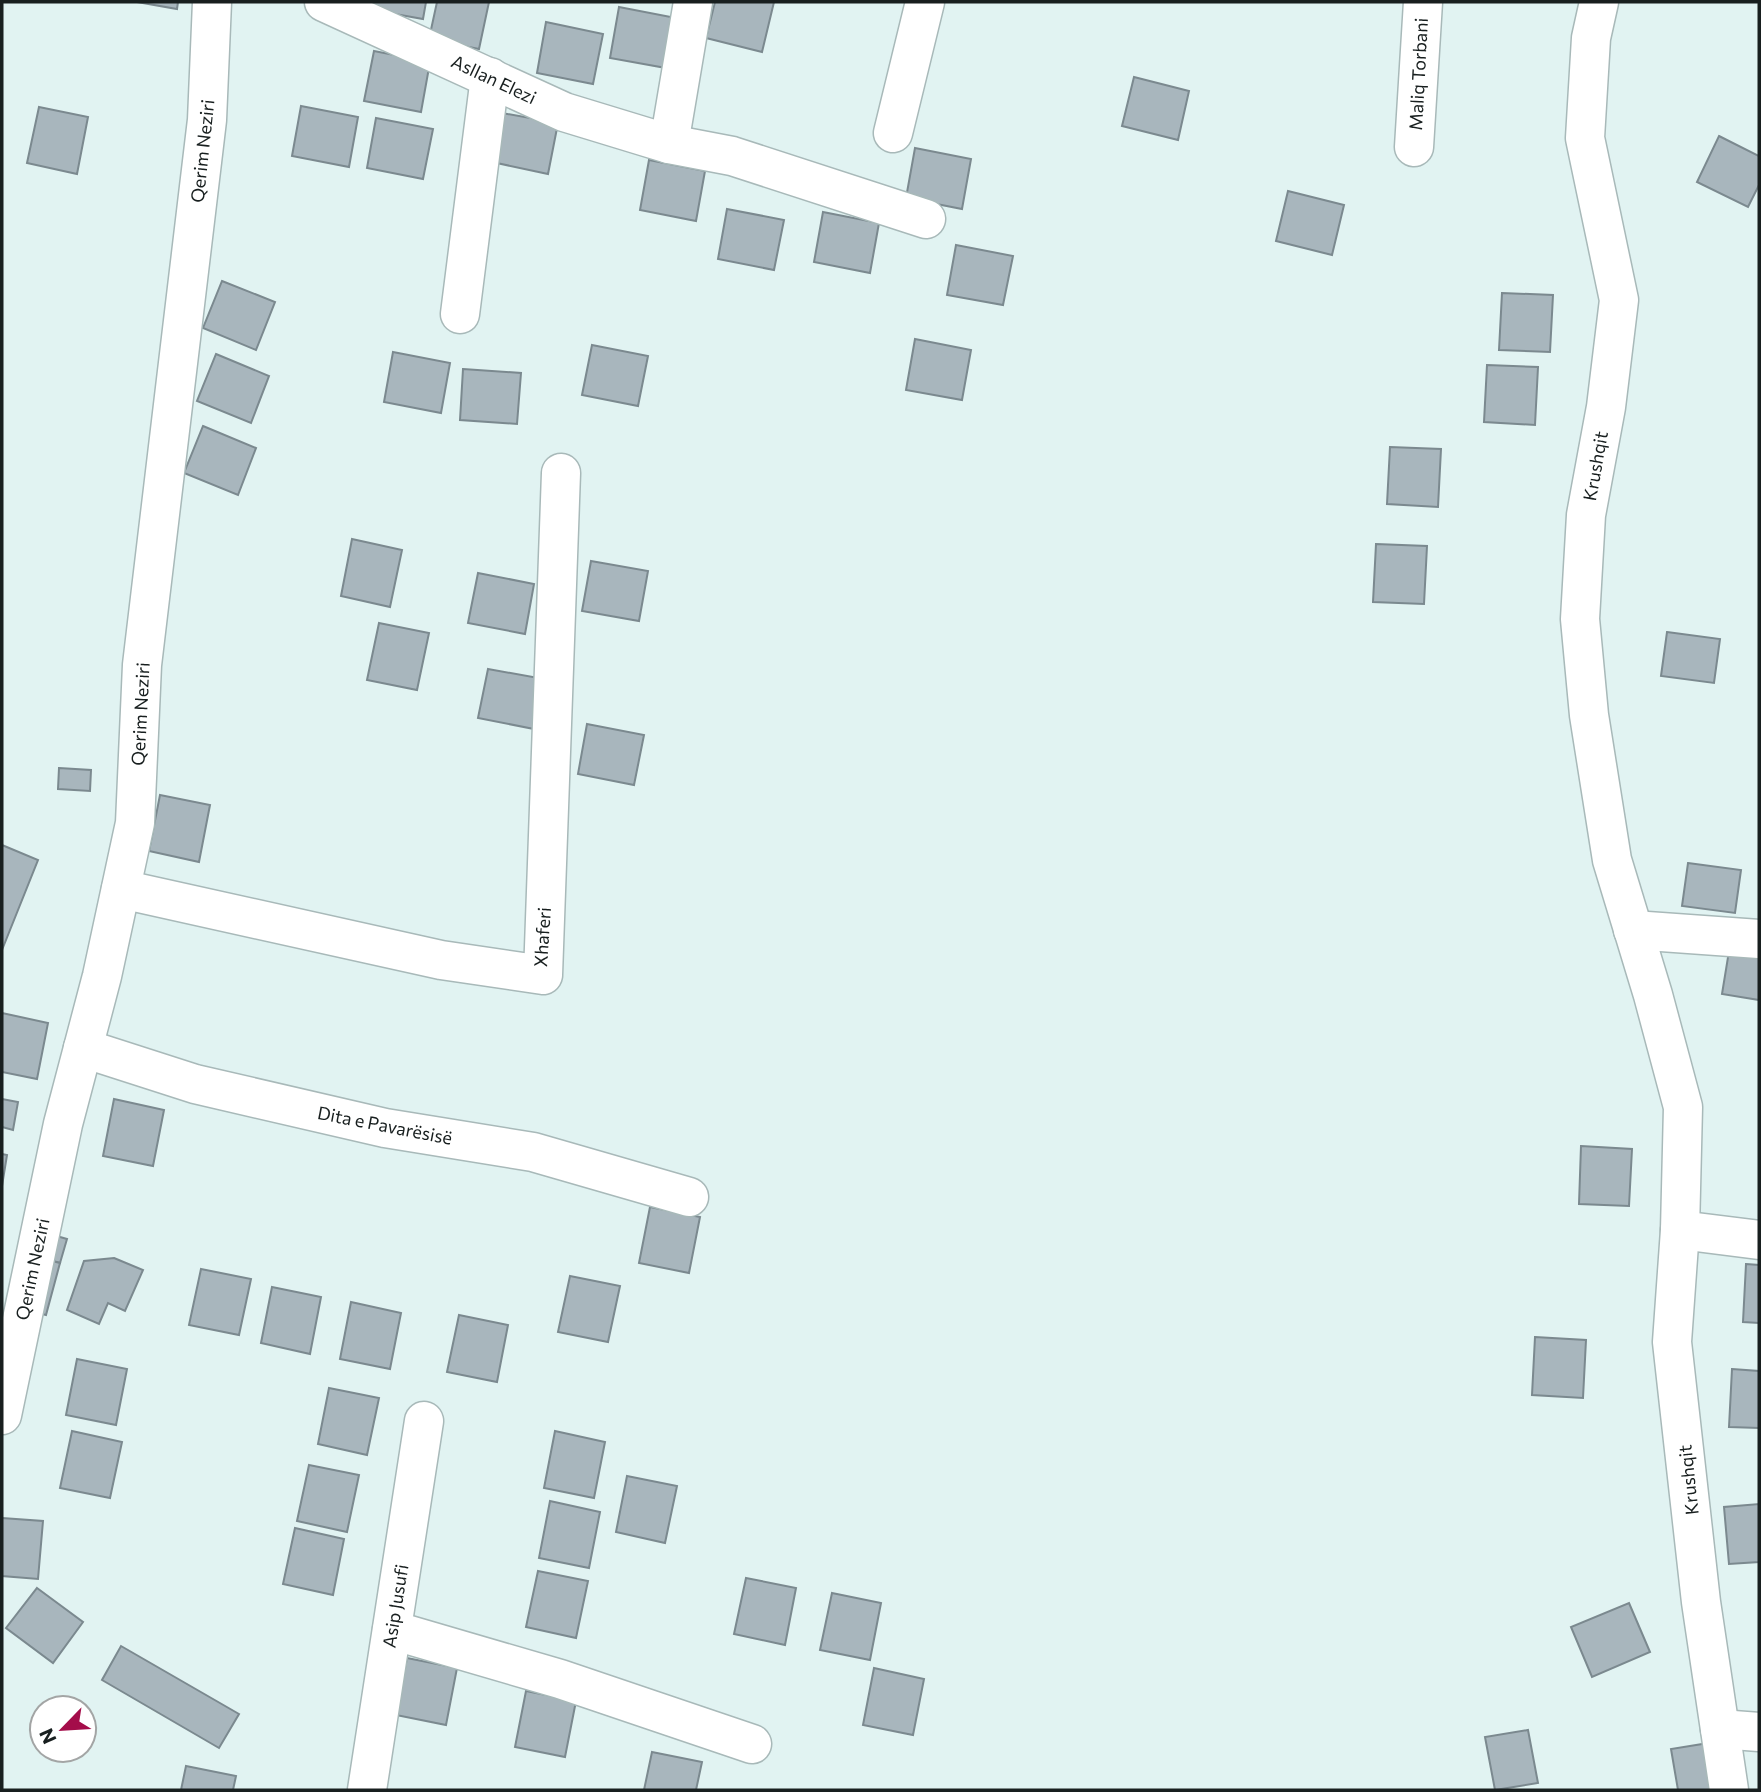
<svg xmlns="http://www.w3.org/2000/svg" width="1761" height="1792" font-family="Commissioner,sans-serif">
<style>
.building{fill:#a8b6bd;stroke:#7b898f;stroke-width:2}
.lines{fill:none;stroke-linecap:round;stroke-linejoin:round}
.minor-casing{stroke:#a8b9b9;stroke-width:41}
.minor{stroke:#fff;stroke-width:38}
.labels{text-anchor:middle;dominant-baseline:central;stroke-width:5;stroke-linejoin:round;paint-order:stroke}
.street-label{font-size:18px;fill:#181f1f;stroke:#fff}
</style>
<rect width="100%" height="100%" fill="#e1f3f2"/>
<g class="building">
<polygon points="137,2 178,2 177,9"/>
<polygon points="368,2 426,2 423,19 367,9"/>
<polygon points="437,2 489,2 479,49 429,39"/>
<polygon points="715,2 774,2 762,52 706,38"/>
<polygon points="619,7 676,18 666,68 610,58"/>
<polygon points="546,22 603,34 593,84 537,73"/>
<polygon points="374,51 430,62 421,112 364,101"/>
<polygon points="1134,77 1189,91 1178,140 1122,126"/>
<polygon points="301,106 358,117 349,167 292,156"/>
<polygon points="39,107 88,117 77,174 27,163"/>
<polygon points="502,113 558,123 548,174 492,162"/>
<polygon points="376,118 433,129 423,179 367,168"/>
<polygon points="1719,136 1759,156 1759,185 1748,207 1697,182"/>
<polygon points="915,148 971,159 962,209 906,198"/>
<polygon points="649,160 705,171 696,221 640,210"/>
<polygon points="1288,191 1344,205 1332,255 1276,241"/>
<polygon points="727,209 784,220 774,270 718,259"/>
<polygon points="823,212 879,223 870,273 814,262"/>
<polygon points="956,245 1013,256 1003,305 947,295"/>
<polygon points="222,281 275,302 256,350 203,328"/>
<polygon points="1502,293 1553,295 1550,352 1499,350"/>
<polygon points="915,339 971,350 962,400 906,390"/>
<polygon points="592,345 648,356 638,406 582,395"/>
<polygon points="393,352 450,363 441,413 384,402"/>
<polygon points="216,354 269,376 251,423 197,401"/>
<polygon points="1487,365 1538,367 1535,425 1484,422"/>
<polygon points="463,369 521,373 517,424 460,420"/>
<polygon points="203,426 256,448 238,495 184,473"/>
<polygon points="1390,447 1441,449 1438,507 1387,504"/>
<polygon points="352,539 402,550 390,607 341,596"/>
<polygon points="1376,544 1427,546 1424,604 1373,602"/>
<polygon points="591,561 648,571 639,621 582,611"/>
<polygon points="478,573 534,584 525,634 468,623"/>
<polygon points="379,623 429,633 417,690 367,680"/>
<polygon points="1667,632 1720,639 1714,683 1661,676"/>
<polygon points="488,669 544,679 534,729 478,718"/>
<polygon points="587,724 644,735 634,785 578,774"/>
<polygon points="59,768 91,770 90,791 58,789"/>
<polygon points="160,795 210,805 199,862 149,851"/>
<polygon points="2,845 38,860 2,950"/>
<polygon points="1688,863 1741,870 1735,913 1682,906"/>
<polygon points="1729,951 1759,955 1759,1000 1722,994"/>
<polygon points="2,1013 48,1023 37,1079 2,1072"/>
<polygon points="2,1099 18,1102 13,1130 2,1127"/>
<polygon points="114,1099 164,1110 153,1166 103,1156"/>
<polygon points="1581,1146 1632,1149 1629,1206 1579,1204"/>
<polygon points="2,1154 7,1155 2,1186"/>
<polygon points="650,1207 700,1217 689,1273 639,1263"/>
<polygon points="46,1233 67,1239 60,1263 39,1257"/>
<polygon points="114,1258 143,1270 125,1311 108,1303 99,1324 67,1310 84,1261"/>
<polygon points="45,1259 60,1263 46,1315 31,1311"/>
<polygon points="1746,1264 1759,1265 1759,1323 1743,1322"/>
<polygon points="201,1269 251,1279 239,1335 189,1325"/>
<polygon points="570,1276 620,1286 608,1342 558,1332"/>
<polygon points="272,1287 321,1297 310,1354 261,1343"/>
<polygon points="351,1302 401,1313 390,1369 340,1359"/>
<polygon points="459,1315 508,1325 497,1382 447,1372"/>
<polygon points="1535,1337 1586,1340 1583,1398 1532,1395"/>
<polygon points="77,1359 127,1369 116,1425 66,1415"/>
<polygon points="1732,1369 1759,1371 1759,1428 1729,1427"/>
<polygon points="329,1388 379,1398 367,1455 318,1444"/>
<polygon points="72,1431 122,1442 110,1498 60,1488"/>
<polygon points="555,1431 605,1442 594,1498 544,1488"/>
<polygon points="309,1465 359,1475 347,1532 297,1521"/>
<polygon points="627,1476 677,1486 665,1543 616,1532"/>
<polygon points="550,1501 600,1512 589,1568 539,1558"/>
<polygon points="1759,1504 1759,1562 1729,1564 1724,1507"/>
<polygon points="2,1518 43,1521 38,1579 2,1576"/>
<polygon points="295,1528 344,1539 333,1595 283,1584"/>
<polygon points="538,1571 588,1581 576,1638 526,1627"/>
<polygon points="746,1578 796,1588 785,1645 734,1634"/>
<polygon points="37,1588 83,1622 53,1663 6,1628"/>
<polygon points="832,1593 881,1603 870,1660 820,1650"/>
<polygon points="1629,1603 1650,1652 1592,1677 1571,1627"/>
<polygon points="121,1646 239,1714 219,1748 102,1680"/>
<polygon points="407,1658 457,1668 446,1725 396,1715"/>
<polygon points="874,1668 924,1679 913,1735 863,1725"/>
<polygon points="526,1691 576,1701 565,1757 515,1747"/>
<polygon points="1528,1730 1538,1783 1495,1790 1485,1737"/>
<polygon points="1715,1742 1723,1790 1678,1790 1671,1749"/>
<polygon points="652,1752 702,1762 696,1790 644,1790"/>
<polygon points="186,1766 236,1776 233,1790 181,1790"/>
</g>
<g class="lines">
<g class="minor-casing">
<g id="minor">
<polyline points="324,2 564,112 669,144 732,156 926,219"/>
<polyline points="1599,2 1591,38 1585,138 1619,300 1606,407 1586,515 1580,619 1589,715 1612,860 1653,995 1683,1107 1680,1230 1672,1342 1701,1602 1729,1790"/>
<polyline points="893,133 925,2"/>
<polyline points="669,144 693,2"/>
<polyline points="1414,147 1423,2"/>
<polyline points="460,314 490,77"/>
<polyline points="121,889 441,960 543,975 561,473"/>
<polyline points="1633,930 1759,939"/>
<polyline points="83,1048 195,1084 385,1128 533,1152 689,1197"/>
<polyline points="1680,1230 1759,1240"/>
<polyline points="2,1415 63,1124 102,976 135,823 142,665 207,120 212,2"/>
<polyline points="392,1630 560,1679 752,1744"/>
<polyline points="1720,1729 1759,1732"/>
<polyline points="367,1790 424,1421"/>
</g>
</g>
<use href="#minor" class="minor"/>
</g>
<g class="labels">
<g class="street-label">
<text transform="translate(1418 74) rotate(-87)">Maliq Torbani</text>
<text transform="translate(494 79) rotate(25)">Asllan Elezi</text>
<text transform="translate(202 151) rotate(-84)">Qerim Neziri</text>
<text transform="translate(1595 466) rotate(-80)">Krushqit</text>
<text transform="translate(140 714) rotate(-87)">Qerim Neziri</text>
<text transform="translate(542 937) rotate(-86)">Xhaferi</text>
<text transform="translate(385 1125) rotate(11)">Dita e Pavarësisë</text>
<text transform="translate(32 1269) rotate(-78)">Qerim Neziri</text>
<text transform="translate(1688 1480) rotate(-96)">Krushqit</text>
<text transform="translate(395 1606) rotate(-81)">Asip Jusufi</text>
</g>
</g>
<rect width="1761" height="1792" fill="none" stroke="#181f1f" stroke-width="7"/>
<g transform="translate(63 1729) rotate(245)"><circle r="33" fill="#ffffff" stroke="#a3a5a5" stroke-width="2"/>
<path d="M0-5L12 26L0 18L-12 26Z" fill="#a40d4a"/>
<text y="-10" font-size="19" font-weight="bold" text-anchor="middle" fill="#181f1f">N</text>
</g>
</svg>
